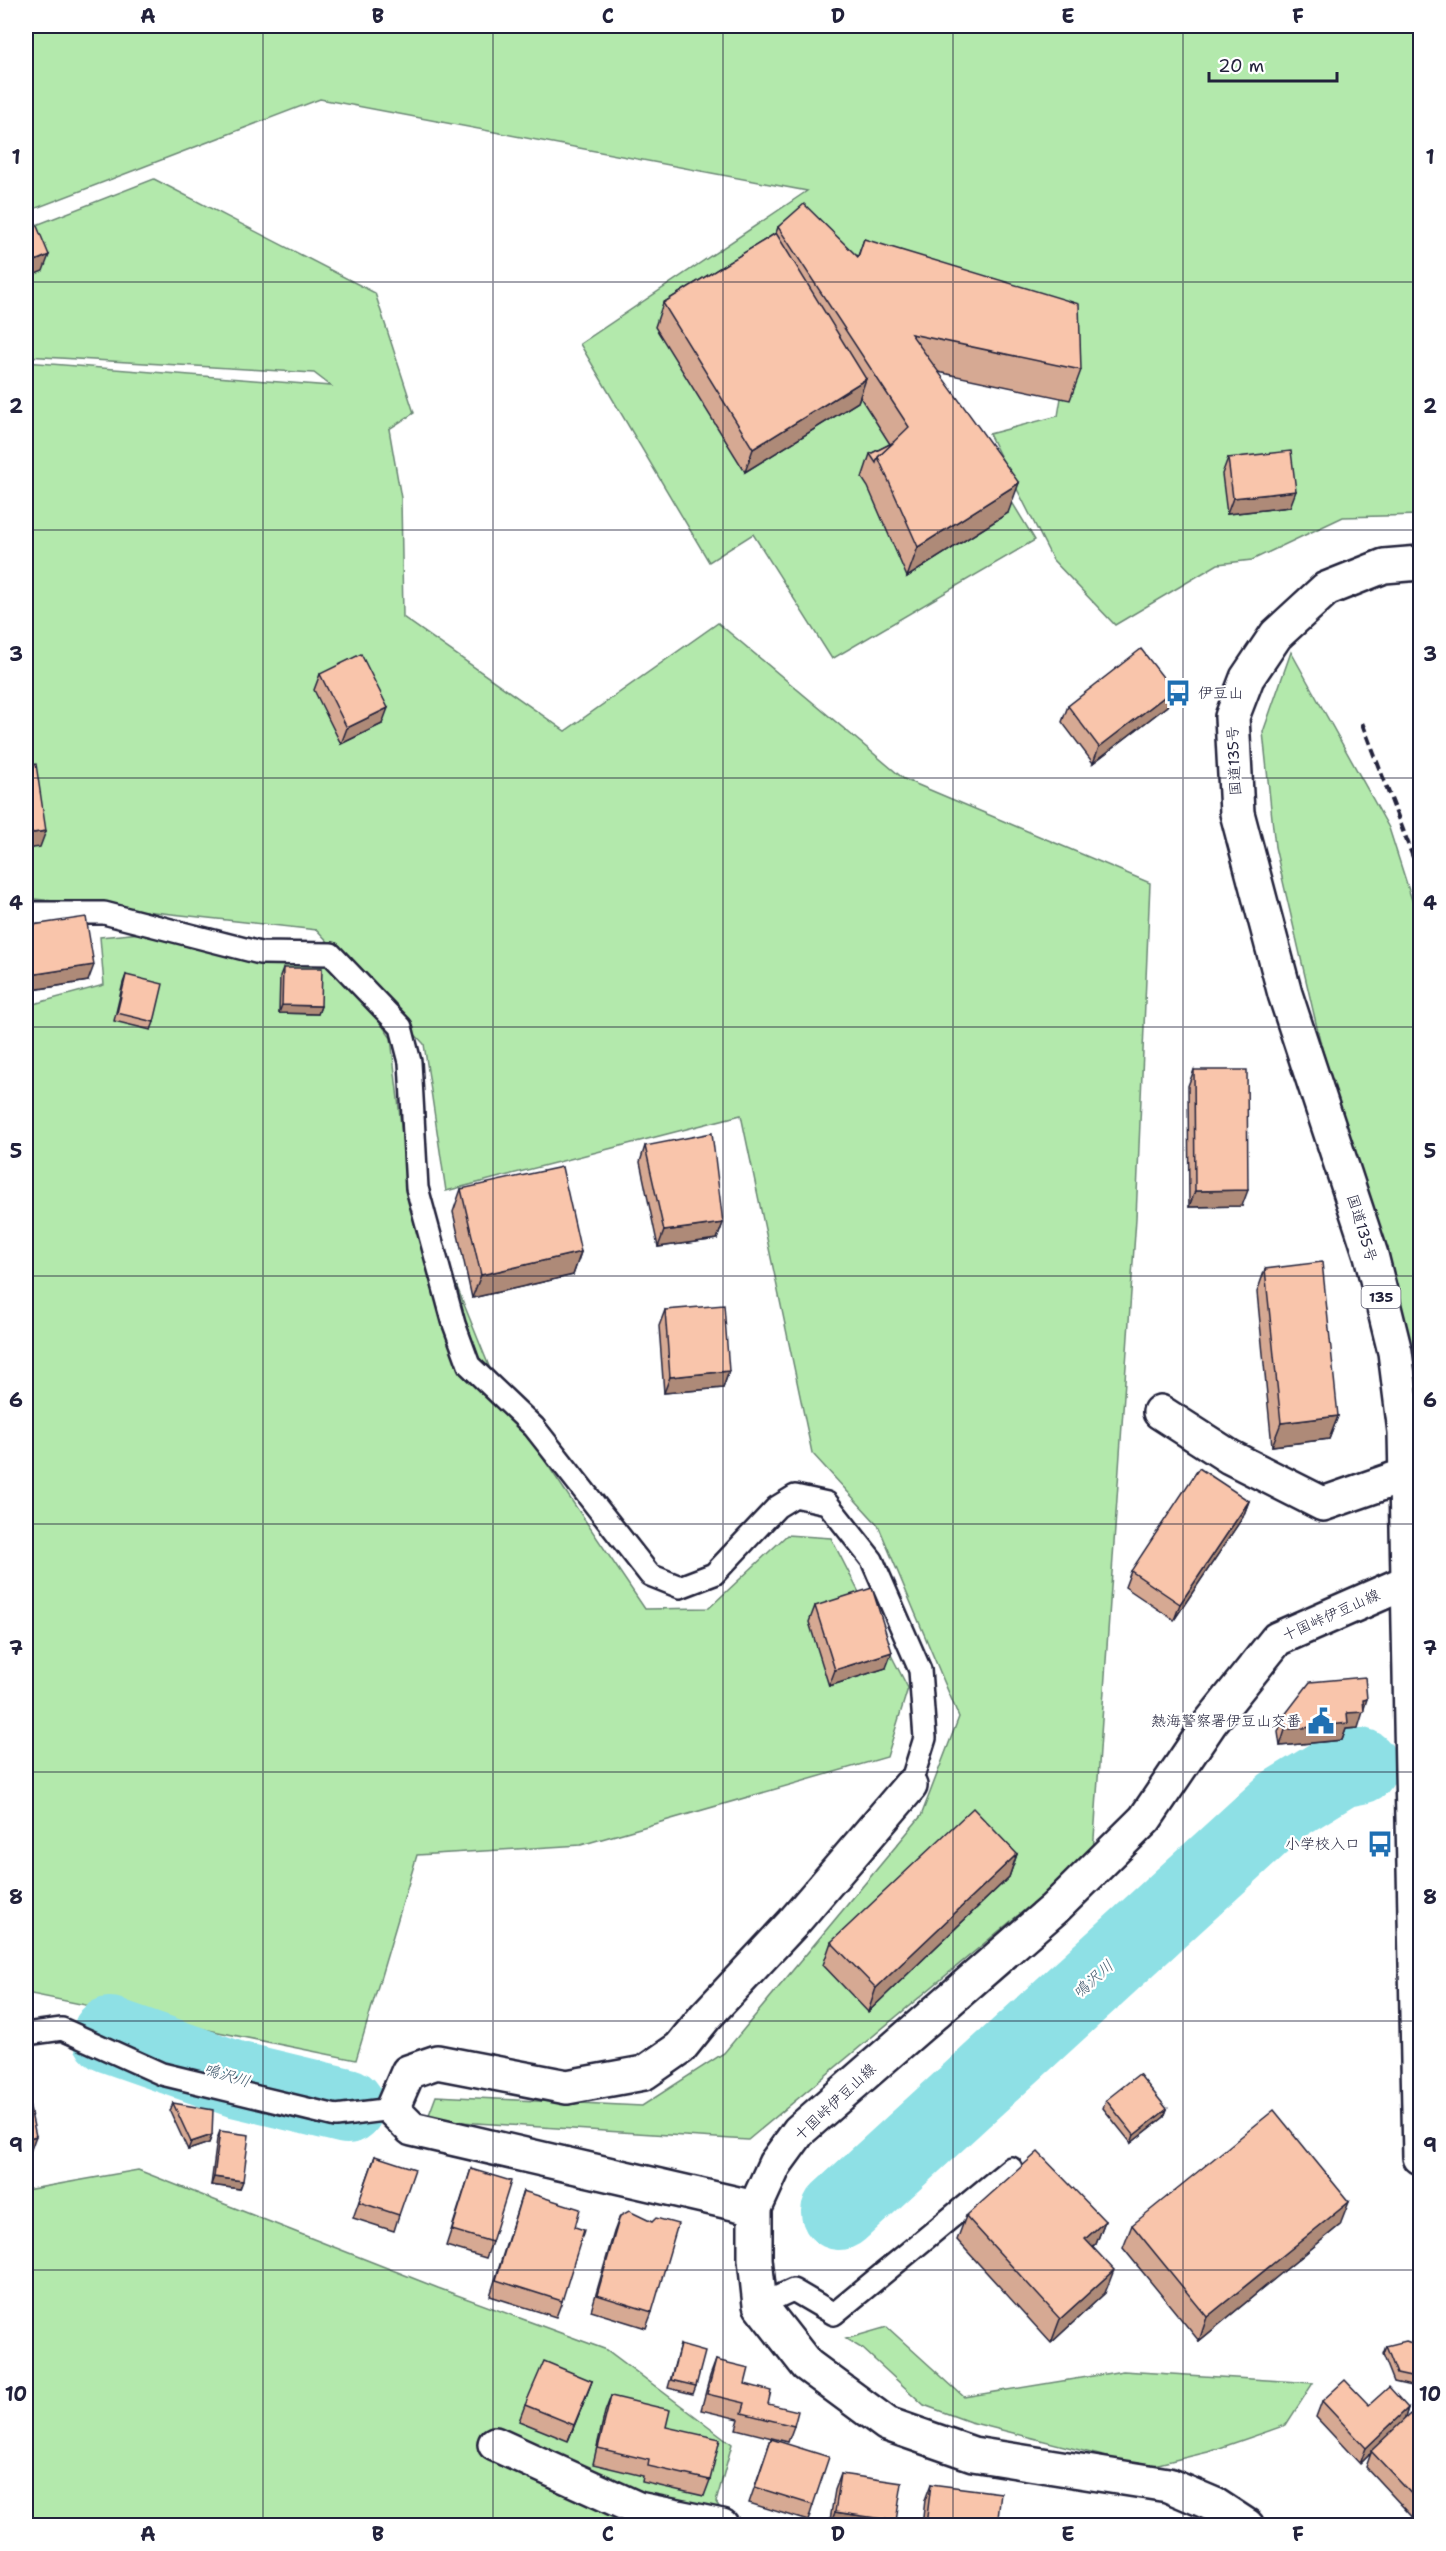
<svg xmlns="http://www.w3.org/2000/svg" width="1446" height="2551" font-family="'Shantell Sans','Klee One',sans-serif">
<style>
.green{fill:#b3e9ac;stroke:#6a8674;stroke-width:1.5}
.lines{fill:none;stroke-linecap:round;stroke-linejoin:round}
.river{stroke:#8ee0e5;stroke-width:76}
.service-casing{stroke:#22223b;stroke-width:26}
.minor-casing{stroke:#22223b;stroke-width:38}
.secondary-casing{stroke:#22223b;stroke-width:38}
.trunk-casing{stroke:#22223b;stroke-width:38}
.service{stroke:#fff;stroke-width:21}
.minor{stroke:#fff;stroke-width:33}
.secondary{stroke:#fff;stroke-width:33}
.trunk{stroke:#fff;stroke-width:33}
.rail{stroke:#22223b;stroke-width:4.5;stroke-dasharray:9 4.5;stroke-linecap:butt}
.wall{fill:#d6a993;stroke:#22223b;stroke-width:1.5}
.shaded-wall{fill:#ae8a78;stroke:#22223b;stroke-width:1.5}
.building{fill:#f9c5ab;stroke:#22223b;stroke-width:1.5}
.grid{fill:none;stroke:#22223b;stroke-width:1.5;stroke-opacity:0.55}
.labels{text-anchor:middle;dominant-baseline:central;stroke-width:4.5;stroke-linejoin:round;paint-order:stroke}
.shield{fill:#fff;stroke:#646476;stroke-width:1.5}
.shield-label{font-size:14px;font-weight:bold;fill:#22223b}
.poi-label{font-size:15px;fill:#22223b;stroke:#fff;text-anchor:end}
.street-label{font-size:15px;fill:#22223b;stroke:#fff}
.water-label{font-size:16px;font-style:italic;fill:#425b6e;stroke:#fff}
.neatline{fill:none;stroke:#22223b;stroke-width:2}
.grid-label{font-size:20px;text-anchor:middle;font-weight:bold;fill:#22223b}
</style>
<rect width="100%" height="100%" fill="#fff"/>
<filter id="ink" filterUnits="userSpaceOnUse"><feTurbulence type="fractalNoise" baseFrequency=".0167" numOctaves="2"/><feDisplacementMap in="SourceGraphic" scale="12" xChannelSelector="R" yChannelSelector="G"/><feConvolveMatrix kernelMatrix="1 2 1 2 8 2 1 2 1" color-interpolation-filters="sRGB"/></filter>
<g filter="url(#ink)">
<g class="green">
<polygon points="26,26 1420,26 1420,515 1343,517 1252,560 1218,564 1115,625 1053,560 989,434 1058,416 1074,320 874,275 1035,540 832,659 753,534 709,562 580,344 807,191 320,99 26,212"/>
<polygon points="154,179 375,293 414,413 389,429 401,498 403,617 565,731 718,623 904,779 1150,883 1136,1218 1093,1853 748,2140 427,2120 436,2096 642,2106 724,2053 921,1816 959,1717 878,1525 812,1453 741,1115 446,1191 424,1044 317,930 26,898 26,362 331,386 314,373 26,356 26,229"/>
<polygon points="1291,652 1389,828 1420,925 1420,1390 1380,1233 1322,1049 1275,847 1263,732"/>
<polygon points="173,930 331,954 391,1038 409,1196 483,1369 417,1188 501,1396 645,1609 709,1608 787,1535 831,1538 908,1688 887,1757 581,1845 417,1855 356,2060 26,1993 26,1006 104,985 100,937"/>
<polygon points="138,2170 438,2288 607,2350 732,2444 716,2502 731,2525 26,2525 26,2190"/>
<polygon points="887,2327 964,2397 1123,2371 1313,2383 1286,2425 1208,2452 1146,2467 970,2422 924,2405 863,2349 846,2339"/>
</g>
<g class="lines">
<g class="river">
<polyline points="110,2035 235,2079 347,2106"/>
<polyline points="839,2212 1283,1805 1340,1770 1360,1766"/>
</g>
<g class="service-casing">
<g id="service">
<polyline points="26,913 104,913 260,953 331,954 401,1027 410,1062 417,1188 454,1324 469,1365 534,1427 650,1575 680,1587 714,1574 777,1507 795,1496 827,1503 872,1560 920,1670 925,1738 910,1786"/>
<polyline points="26,2034 62,2029 162,2074 336,2116 392,2109"/>
<polyline points="760,2305 793,2290 834,2314 1011,2168"/>
</g>
</g>
<g class="minor-casing">
<g id="minor">
<polyline points="1160,1412 1230,1457 1323,1504 1406,1475"/>
<polyline points="755,2208 412,2129 392,2109 408,2072 437,2062 567,2087 644,2073 680,2048 705,2017 792,1924 910,1786"/>
<polyline points="495,2444 638,2509 722,2526"/>
</g>
</g>
<g class="secondary-casing">
<polyline id="secondary" points="1247,2526 1215,2505 1168,2485 973,2454 887,2424 807,2365 760,2305 755,2259 755,2208 775,2164 799,2131 1054,1909 1145,1819 1210,1723 1277,1639 1407,1582"/>
</g>
<g class="trunk-casing">
<polyline id="trunk" points="1420,563 1384,566 1326,589 1276,635 1247,678 1232,717 1237,813 1285,994 1371,1255 1395,1352 1405,1432 1420,2157"/>
</g>
<use href="#service" class="service"/>
<use href="#minor" class="minor"/>
<use href="#secondary" class="secondary"/>
<use href="#trunk" class="trunk"/>
<polyline class="rail" points="1362,723 1420,875"/>
</g>
<g class="wall">
<polygon points="778,227 858,256 864,239 1081,370 1070,400 938,372 1008,513 907,577 868,487 862,478 870,454 890,444 860,397 858,402 745,472 655,327 663,303 776,233"/>
<polygon points="1228,458 1290,507 1227,514 1222,474"/>
<polygon points="320,674 382,724 341,744 314,690"/>
<polygon points="1173,690 1167,706 1093,763 1062,722 1068,706"/>
<polygon points="26,926 88,981 26,991"/>
<polygon points="283,968 321,1006 318,1014 279,1013 280,976"/>
<polygon points="126,975 154,1022 151,1030 114,1021 123,983"/>
<polygon points="1194,1070 1242,1206 1189,1207 1188,1086"/>
<polygon points="645,1146 723,1223 717,1239 658,1247 640,1162"/>
<polygon points="461,1189 581,1252 573,1275 472,1298 453,1212"/>
<polygon points="1265,1269 1338,1416 1329,1439 1272,1446 1257,1292"/>
<polygon points="665,1310 729,1371 723,1388 664,1393 659,1326"/>
<polygon points="1249,1501 1243,1517 1174,1620 1125,1587 1131,1571"/>
<polygon points="815,1606 886,1668 829,1686 809,1622"/>
<polygon points="1284,1716 1358,1728 1346,1729 1342,1740 1280,1746 1278,1732"/>
<polygon points="1017,1854 1009,1877 868,2012 823,1965 831,1942"/>
<polygon points="1106,2100 1167,2109 1164,2117 1131,2143 1103,2108"/>
<polygon points="173,2103 212,2135 209,2143 188,2150 170,2111"/>
<polygon points="220,2131 240,2189 211,2185 217,2139"/>
<polygon points="375,2156 399,2215 394,2231 353,2218"/>
<polygon points="471,2169 492,2242 486,2258 446,2246"/>
<polygon points="523,2191 575,2227 562,2301 556,2317 490,2296"/>
<polygon points="620,2216 652,2222 652,2312 646,2328 591,2311 614,2232"/>
<polygon points="966,2216 1105,2221 1096,2244 1093,2247 1105,2293 1051,2343 957,2240"/>
<polygon points="1132,2225 1340,2225 1199,2341 1123,2248"/>
<polygon points="680,2345 696,2386 693,2394 668,2388"/>
<polygon points="1386,2346 1420,2346 1420,2388 1394,2382 1383,2354"/>
<polygon points="716,2360 794,2426 788,2442 736,2429 739,2419 701,2410 710,2376"/>
<polygon points="592,2381 568,2441 519,2421 525,2405"/>
<polygon points="611,2396 710,2480 704,2496 642,2482 643,2476 593,2464 605,2412"/>
<polygon points="1322,2401 1408,2408 1404,2420 1420,2425 1420,2525 1366,2467 1371,2453 1360,2464 1316,2417"/>
<polygon points="771,2439 813,2505 808,2521 749,2503"/>
<polygon points="841,2474 896,2521 895,2526 829,2526 835,2490"/>
<polygon points="931,2484 997,2526 922,2526 925,2500"/>
</g>
<g class="shaded-wall">
<polygon points="49,255 43,271 26,278 26,265"/>
<polygon points="866,379 858,402 745,472 753,449"/>
<polygon points="1019,483 1008,513 907,577 918,547"/>
<polygon points="1296,491 1290,507 1227,514 1233,498"/>
<polygon points="1173,690 1167,706 1093,763 1099,747"/>
<polygon points="388,708 382,724 341,744 347,728"/>
<polygon points="46,831 40,847 26,849 26,834"/>
<polygon points="94,965 88,981 26,991 26,988 30,975"/>
<polygon points="282,1005 321,1006 318,1014 279,1013"/>
<polygon points="1248,1190 1242,1206 1189,1207 1195,1191"/>
<polygon points="723,1223 717,1239 658,1247 664,1231"/>
<polygon points="581,1252 573,1275 472,1298 481,1275"/>
<polygon points="729,1371 723,1388 664,1393 670,1377"/>
<polygon points="1338,1416 1329,1439 1272,1446 1281,1423"/>
<polygon points="1249,1501 1243,1517 1174,1620 1180,1604"/>
<polygon points="892,1652 886,1668 829,1686 835,1670"/>
<polygon points="1367,1699 1358,1728 1346,1729 1342,1740 1280,1746 1285,1730 1347,1713 1363,1700"/>
<polygon points="1017,1854 1009,1877 868,2012 876,1988"/>
<polygon points="1167,2109 1164,2117 1131,2143 1134,2135"/>
<polygon points="212,2135 209,2143 188,2150 191,2142"/>
<polygon points="36,2136 30,2152 26,2153 26,2139"/>
<polygon points="214,2177 243,2181 240,2189 211,2185"/>
<polygon points="1349,2202 1340,2225 1199,2341 1207,2317"/>
<polygon points="1105,2221 1096,2244 1077,2262 1085,2239"/>
<polygon points="1114,2270 1105,2293 1051,2343 1060,2319"/>
<polygon points="592,2381 586,2397 568,2441 574,2425"/>
<polygon points="1408,2408 1403,2424 1371,2451 1371,2453 1360,2464 1366,2448"/>
<polygon points="835,2512 896,2521 895,2526 830,2526"/>
</g>
<g class="building">
<polygon points="804,204 858,257 864,239 1079,304 1081,370 911,334 1019,483 918,547 878,457 909,427 778,227"/>
<polygon points="32,214 49,255 26,265 26,217"/>
<polygon points="776,233 866,379 753,449 663,303"/>
<polygon points="894,442 878,457 876,463 870,454"/>
<polygon points="1291,451 1296,491 1233,498 1228,458"/>
<polygon points="1141,649 1173,690 1099,747 1068,706"/>
<polygon points="361,654 388,708 347,728 320,674"/>
<polygon points="36,764 46,831 26,834 26,765"/>
<polygon points="86,917 94,965 30,975 26,946 26,926"/>
<polygon points="283,968 322,968 321,1006 282,1005"/>
<polygon points="126,975 163,984 154,1022 117,1013"/>
<polygon points="1194,1070 1247,1070 1248,1190 1195,1191"/>
<polygon points="712,1133 723,1223 664,1231 645,1146"/>
<polygon points="562,1167 581,1252 481,1275 461,1189"/>
<polygon points="1322,1262 1338,1416 1281,1423 1265,1269"/>
<polygon points="724,1305 729,1371 670,1377 665,1310"/>
<polygon points="1199,1468 1249,1501 1180,1604 1131,1571"/>
<polygon points="872,1588 892,1652 835,1670 815,1606"/>
<polygon points="1365,1677 1367,1699 1363,1700 1364,1712 1347,1713 1348,1723 1285,1730 1284,1716 1310,1682"/>
<polygon points="973,1808 1017,1854 876,1988 831,1942"/>
<polygon points="1139,2074 1167,2109 1134,2135 1106,2100"/>
<polygon points="26,2090 36,2136 26,2139"/>
<polygon points="173,2103 213,2110 212,2135 191,2142"/>
<polygon points="1274,2110 1349,2202 1207,2317 1132,2225"/>
<polygon points="220,2131 249,2135 243,2181 214,2177"/>
<polygon points="1038,2152 1105,2221 1085,2239 1114,2270 1060,2319 966,2216"/>
<polygon points="375,2156 415,2169 399,2215 359,2202"/>
<polygon points="471,2169 511,2181 492,2242 452,2230"/>
<polygon points="523,2191 580,2209 575,2227 584,2230 562,2301 496,2280"/>
<polygon points="629,2211 652,2222 656,2218 678,2224 652,2312 597,2295 620,2216"/>
<polygon points="1406,2341 1420,2346 1420,2379 1397,2374 1386,2346"/>
<polygon points="680,2345 705,2352 696,2386 671,2380"/>
<polygon points="716,2360 749,2368 745,2384 771,2391 768,2404 798,2411 794,2426 742,2413 745,2403 707,2394"/>
<polygon points="544,2361 592,2381 574,2425 525,2405"/>
<polygon points="1345,2380 1369,2405 1389,2387 1408,2408 1366,2448 1322,2401"/>
<polygon points="611,2396 670,2410 666,2427 720,2439 710,2480 648,2466 649,2460 598,2448"/>
<polygon points="1410,2414 1420,2425 1420,2503 1371,2451"/>
<polygon points="771,2439 829,2457 813,2505 755,2487"/>
<polygon points="841,2474 902,2483 896,2521 835,2512"/>
<polygon points="931,2484 1001,2493 997,2526 926,2525"/>
<polygon points="1183,2518 1209,2522 1213,2526 1182,2526"/>
</g>
</g>
<path class="grid" d="M 263,26 L 263,2526M 493,26 L 493,2526M 723,26 L 723,2526M 953,26 L 953,2526M 1183,26 L 1183,2526M 26,282 L 1420,282M 26,530 L 1420,530M 26,778 L 1420,778M 26,1027 L 1420,1027M 26,1276 L 1420,1276M 26,1524 L 1420,1524M 26,1772 L 1420,1772M 26,2021 L 1420,2021M 26,2270 L 1420,2270"/>
<defs>
<g id="bus-bare" transform="scale(2.07)"><path d="M-5-6H5V4H4V6H2V4H-2V6H-4V4H-5ZM-3.5-4V0h7V-4ZM-3.5 1.2v1.5H-2V1.2ZM2 1.2v1.5H3.5V1.2Z" fill="#1f6fb2" stroke="#fff" stroke-width="2.5" paint-order="stroke"/></g>
<g id="civic-bare" transform="scale(2.07)"><path d="M-.6-6.5H3V-4.5H.6V-3L4-1V1h2V6H-6V1h2V-1L-.6-3ZM-1.2 2.5V6h2.4V2.5Z" fill="#1f6fb2" stroke="#fff" stroke-width="2.5" paint-order="stroke"/></g>
</defs>
<g fill-rule="evenodd">
<use href="#bus-bare" x="1178" y="693"/>
<use href="#civic-bare" x="1321" y="1721"/>
<use href="#bus-bare" x="1380" y="1844"/>
</g>
<g class="labels">
<rect class="shield" x="1361.5" y="1286" width="39" height="22" rx="4.5"/>
<g class="shield-label">
<text x="1381" y="1297">135</text>
</g>
<g class="poi-label">
<text x="1198" y="693" text-anchor="start">伊豆山</text>
<text x="1301" y="1721">熱海警察署伊豆山交番</text>
<text x="1360" y="1844">小学校入口</text>
</g>
<g class="street-label">
<text transform="translate(1234 761) rotate(-93)">国道135号</text>
<text transform="translate(1362 1228) rotate(73)">国道135号</text>
<text transform="translate(1331 1615) rotate(-24)">十国峠伊豆山線</text>
<text transform="translate(835 2102) rotate(-43)">十国峠伊豆山線</text>
</g>
<g class="water-label">
<text transform="translate(1093 1979) rotate(-42)">鳴沢川</text>
<text transform="translate(227 2075) rotate(17)">鳴沢川</text>
</g>
</g>
<rect width="1446" height="2551" fill="none" stroke="#fff" stroke-width="66"/>
<path d="M1209 72v9h128v-9" fill="none" stroke="#22223b" stroke-width="3"/>
<text x="1218" y="72" font-size="18" fill="#22223b" stroke="#ffffff" stroke-width="4.5" paint-order="stroke">20 m</text>
<rect x="33" y="33" width="1380" height="2485" class="neatline"/>
<g class="grid-label">
<text x="148" y="23">A</text>
<text x="378" y="23">B</text>
<text x="608" y="23">C</text>
<text x="838" y="23">D</text>
<text x="1068" y="23">E</text>
<text x="1298" y="23">F</text>
<text x="16" y="164">1</text>
<text x="1430" y="164">1</text>
<text x="16" y="413">2</text>
<text x="1430" y="413">2</text>
<text x="16" y="661">3</text>
<text x="1430" y="661">3</text>
<text x="16" y="910">4</text>
<text x="1430" y="910">4</text>
<text x="16" y="1158">5</text>
<text x="1430" y="1158">5</text>
<text x="16" y="1407">6</text>
<text x="1430" y="1407">6</text>
<text x="16" y="1655">7</text>
<text x="1430" y="1655">7</text>
<text x="16" y="1904">8</text>
<text x="1430" y="1904">8</text>
<text x="16" y="2152">9</text>
<text x="1430" y="2152">9</text>
<text x="16" y="2401">10</text>
<text x="1430" y="2401">10</text>
<text x="148" y="2541">A</text>
<text x="378" y="2541">B</text>
<text x="608" y="2541">C</text>
<text x="838" y="2541">D</text>
<text x="1068" y="2541">E</text>
<text x="1298" y="2541">F</text>
</g>
</svg>
